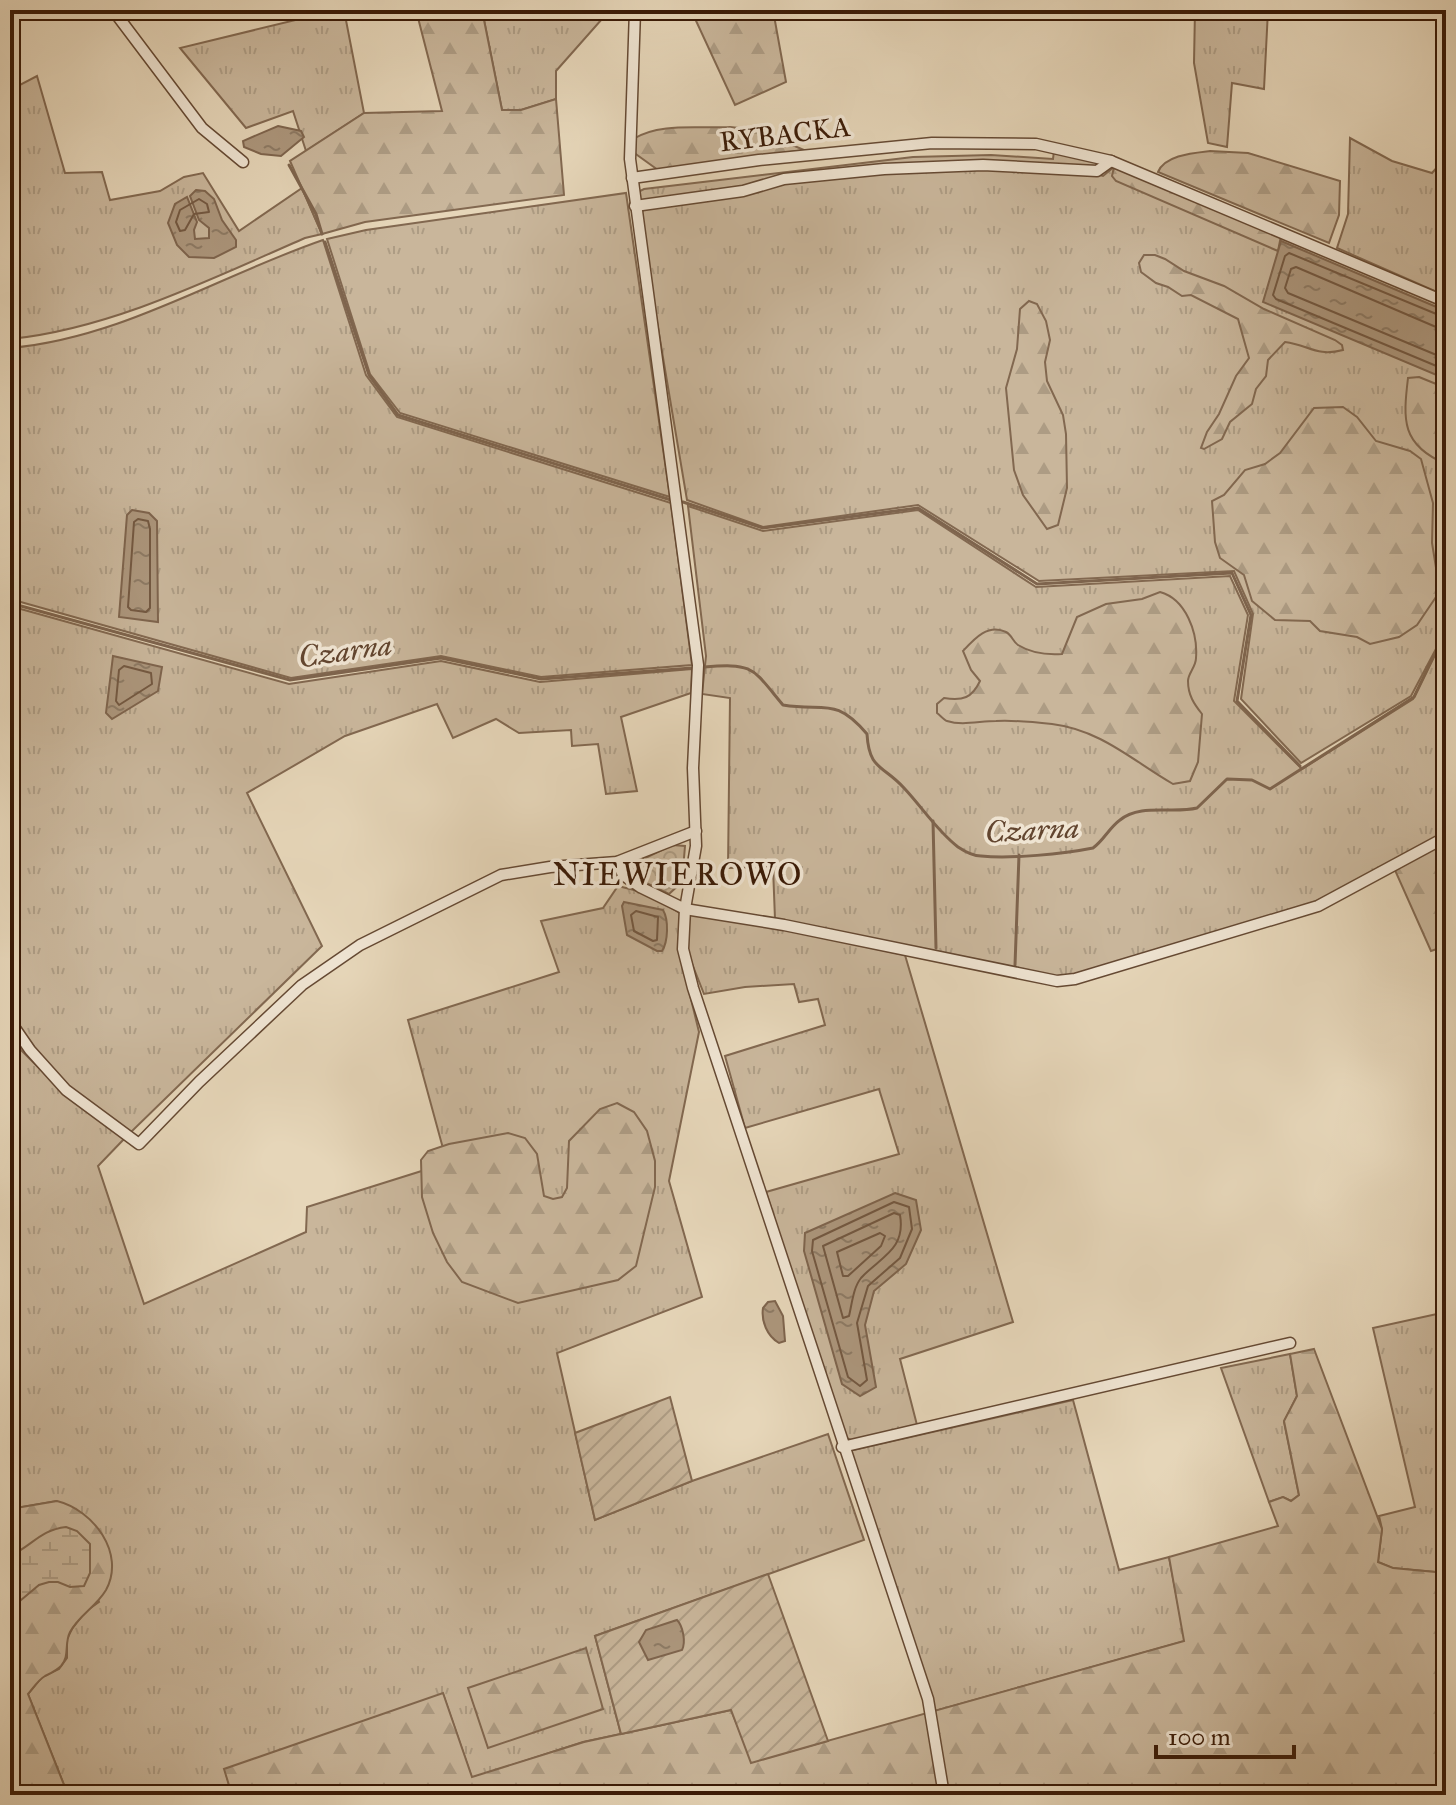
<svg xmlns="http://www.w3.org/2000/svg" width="1456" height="1805" font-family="'IM FELL Great Primer',serif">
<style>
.grass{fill:url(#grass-tufts);stroke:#826850;stroke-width:2}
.forest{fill:url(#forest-firs);stroke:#826850;stroke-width:2}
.wetland{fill:url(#wetland-marsh);stroke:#826850;stroke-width:2}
.park{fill:url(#park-crowns);stroke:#826850;stroke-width:2}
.garden{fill:url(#garden-furrows);stroke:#826850;stroke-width:2}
.water{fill:url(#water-ripples);stroke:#7e644d;stroke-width:2}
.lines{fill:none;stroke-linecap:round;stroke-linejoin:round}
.shore{stroke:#735841;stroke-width:2}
.stream{stroke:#7e644d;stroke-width:3}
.street-casing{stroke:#654933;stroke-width:13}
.street{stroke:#efe4d2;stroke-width:10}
.labels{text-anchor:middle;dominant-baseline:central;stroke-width:7;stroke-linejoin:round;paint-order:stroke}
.street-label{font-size:28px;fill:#3a1a06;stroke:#efe4d2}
.water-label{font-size:30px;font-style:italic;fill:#62452f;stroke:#efe4d2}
.quarter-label{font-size:32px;letter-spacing:2px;fill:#3a1a06;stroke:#efe4d2}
</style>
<defs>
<pattern id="grass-tufts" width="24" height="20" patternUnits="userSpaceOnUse" patternTransform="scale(2)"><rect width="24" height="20" fill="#c9b69b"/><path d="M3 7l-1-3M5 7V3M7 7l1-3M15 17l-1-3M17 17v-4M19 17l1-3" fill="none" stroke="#ad9c84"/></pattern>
<pattern id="forest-firs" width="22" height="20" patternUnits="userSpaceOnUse" patternTransform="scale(2)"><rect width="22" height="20" fill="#c9b69b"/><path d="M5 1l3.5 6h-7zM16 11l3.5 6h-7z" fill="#ad9c84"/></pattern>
<pattern id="wetland-marsh" width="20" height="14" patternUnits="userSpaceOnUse" patternTransform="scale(2)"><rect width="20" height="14" fill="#c9b69b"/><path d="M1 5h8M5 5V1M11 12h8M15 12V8" fill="none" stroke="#ad9c84"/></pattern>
<pattern id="park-crowns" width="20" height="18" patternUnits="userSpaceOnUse" patternTransform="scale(2)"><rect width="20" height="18" fill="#c9b69b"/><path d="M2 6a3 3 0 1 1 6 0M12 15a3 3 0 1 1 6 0" fill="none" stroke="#ad9c84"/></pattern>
<pattern id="garden-furrows" width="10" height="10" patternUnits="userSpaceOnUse" patternTransform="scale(2)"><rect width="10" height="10" fill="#c9b69b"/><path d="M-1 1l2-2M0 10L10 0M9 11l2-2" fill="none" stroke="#ad9c84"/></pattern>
<pattern id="water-ripples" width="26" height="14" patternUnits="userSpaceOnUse" patternTransform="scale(2)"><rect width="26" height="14" fill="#ac967c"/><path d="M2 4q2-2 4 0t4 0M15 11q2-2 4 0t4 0" fill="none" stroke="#8d7a64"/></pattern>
</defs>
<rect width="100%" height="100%" fill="#e6d6b9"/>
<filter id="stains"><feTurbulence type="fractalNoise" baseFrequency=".0025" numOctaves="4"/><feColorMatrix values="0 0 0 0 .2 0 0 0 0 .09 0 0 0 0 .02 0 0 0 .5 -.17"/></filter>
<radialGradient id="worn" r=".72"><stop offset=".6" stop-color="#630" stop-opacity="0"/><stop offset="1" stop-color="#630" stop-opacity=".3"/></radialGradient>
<g class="grass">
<polygon points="337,10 344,10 364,113 306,151 293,111 246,128 180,48"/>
<polygon points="482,10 610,10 556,71 556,99 521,110 502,110"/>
<polygon points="1195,10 1268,10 1264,89 1232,83 1227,147 1208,143 1194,63"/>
<path d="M 37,76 L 65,173 L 102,172 L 110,200 L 160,191 L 184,177 L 203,173 L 239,231 L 302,188 L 322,234 L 305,238 C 213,278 111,329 10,339 L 10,90 Z"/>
<polygon points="1446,102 1446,296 1337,248 1348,214 1350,138 1392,161 1432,173 1441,163"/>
<polygon points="1054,151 1099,163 1098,168 967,162 640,201 638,192 644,189 913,157 991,155 1053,159"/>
<path d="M 1114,167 L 1446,306 L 1446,630 L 1411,696 L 1301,763 L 1241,699 L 1253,614 L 1234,571 L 1039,581 L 918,505 L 763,527 L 687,500 L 639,215 L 645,208 C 729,192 815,175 900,170 C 964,166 1028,170 1091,173 L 1103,176 Z"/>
<polygon points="626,193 670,497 400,413 370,374 327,239 366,230"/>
<path d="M 323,240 L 366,375 L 397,417 L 671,503 L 692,665 L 541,677 L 441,656 L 291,678 L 10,599 L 10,348 C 122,338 218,276 323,240 Z"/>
<polygon points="688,506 763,531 918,510 1036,587 1230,576 1248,615 1234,701 1302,769 1413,699 1446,632 1446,834 1311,904 1068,976 1053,976 775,919 773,867 728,868 730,698 702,694 706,656"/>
<polygon points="10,606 289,684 441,661 540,682 692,669 691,693 621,717 637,791 606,794 598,744 572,746 571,730 519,733 496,719 453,738 437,704 345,736 247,793 322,946 129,1134 68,1089 10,1017"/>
<polygon points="618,886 650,894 681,914 679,950 699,1032 669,1181 702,1297 557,1353 595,1520 692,1481 828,1434 864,1540 595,1636 621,1734 583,1742 472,1778 443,1694 225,1770 232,1795 176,1795 173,1786 142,1795 68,1795 28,1694 42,1677 59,1669 67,1658 67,1639 72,1629 85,1612 99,1602 56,1501 10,1509 10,1054 19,1048 64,1093 124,1139 98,1166 144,1304 306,1232 307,1207 447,1163 408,1020 559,972 541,921 603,908"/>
<polygon points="688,914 778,928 905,955 1013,1322 900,1359 917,1425 853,1441 844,1437 766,1192 899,1154 879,1089 745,1128 725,1056 825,1025 818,999 799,1002 794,984 745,987 704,994 687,951"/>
<polygon points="1446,1312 1446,1573 1392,1568 1378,1562 1382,1529 1379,1516 1415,1507 1373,1328"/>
<polygon points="1290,1354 1297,1396 1284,1422 1299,1495 1291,1501 1283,1497 1269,1502 1221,1368"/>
<polygon points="1073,1400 1119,1570 1169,1557 1185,1641 935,1711 849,1451"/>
</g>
<g class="forest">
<polygon points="416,10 482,10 502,110 521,110 556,99 564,195 365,222 322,234 290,161 364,113 442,111"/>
<polygon points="691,10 773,10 786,82 735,105"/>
<path d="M 730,127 L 757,130 L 804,150 L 658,170 L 633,152 L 633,139 C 660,122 699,129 730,127 Z"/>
<path d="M 1210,151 L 1248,153 L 1340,181 L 1339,215 L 1329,243 L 1158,172 C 1165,155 1193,153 1210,151 Z"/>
<polygon points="1114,167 1281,236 1278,251 1116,181 1112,176"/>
<path d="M 1144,255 L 1155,255 L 1165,259 L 1184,271 L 1224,286 L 1264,309 L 1335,340 L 1342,345 L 1343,350 C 1316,357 1309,345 1285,342 L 1268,360 L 1266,376 L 1256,389 L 1252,404 L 1230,422 L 1222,439 L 1204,449 L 1201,448 L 1207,432 L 1219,414 L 1236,376 L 1249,358 L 1238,319 L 1191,295 L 1182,296 L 1168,287 L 1156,283 L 1141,272 L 1139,263 Z"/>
<polygon points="1029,301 1037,304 1046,321 1050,340 1045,362 1047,381 1063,415 1066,434 1067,488 1058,525 1047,529 1023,495 1014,470 1006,388 1017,349 1020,309"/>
<path d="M 1419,377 L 1446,388 L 1446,464 C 1401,445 1403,420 1408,378 Z"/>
<polygon points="1343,407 1357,417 1376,441 1410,451 1421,459 1433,503 1432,543 1438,580 1436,597 1417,625 1399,637 1370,644 1357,637 1320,631 1310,621 1275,620 1252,601 1244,575 1220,558 1215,542 1212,501 1224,495 1245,470 1265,464 1280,453 1314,408"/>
<path d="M 1160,592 C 1186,599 1198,633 1196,658 C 1196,667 1188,673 1188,681 C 1188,695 1194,704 1202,714 L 1198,762 L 1190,781 L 1173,784 C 1133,761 1101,730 1052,724 C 1034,722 1014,720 996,721 C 980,721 962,726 947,721 C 944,720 940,715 937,713 L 937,704 L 944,698 C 963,701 972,698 980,681 L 971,670 L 963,651 C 974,639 988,623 1006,632 C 1012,635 1013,642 1018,645 C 1031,653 1047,655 1062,654 L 1077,617 L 1106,604 L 1142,599 Z"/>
<polygon points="1446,839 1446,946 1431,951 1394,868"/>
<polygon points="617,1103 634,1112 647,1131 655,1161 655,1187 636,1266 618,1280 518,1303 462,1282 447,1262 433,1233 422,1197 421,1160 428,1151 449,1144 508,1133 525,1138 537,1154 544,1196 553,1199 562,1197 567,1188 569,1141 600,1109"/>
<polygon points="1314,1349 1382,1529 1378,1562 1393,1568 1446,1573 1446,1795 232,1795 224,1769 443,1693 472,1777 584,1742 731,1710 752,1762 1184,1641 1169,1557 1278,1526 1269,1502 1283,1497 1291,1501 1299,1495 1284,1421 1297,1396 1290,1354"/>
<path d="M 57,1501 C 93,1510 126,1553 106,1590 C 96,1607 79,1615 70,1632 C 64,1644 70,1656 61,1666 C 56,1671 51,1673 45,1676 C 38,1680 33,1688 28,1694 L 68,1795 L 10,1795 L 10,1509 Z"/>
<polygon points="586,1648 603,1709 488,1748 468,1688"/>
</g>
<path class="wetland" d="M 66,1527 L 77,1531 L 90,1544 L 90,1573 L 84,1586 L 70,1587 L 58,1582 L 49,1582 L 39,1585 L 21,1600 L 12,1595 L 10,1556 C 32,1546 40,1530 66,1527 Z"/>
<polygon class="park" points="672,845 685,846 682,882 669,894 636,878 633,864"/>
<g class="garden">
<polygon points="670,1397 692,1481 595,1520 575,1433"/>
<polygon points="768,1574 828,1741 751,1763 731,1710 621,1734 595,1636"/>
</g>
<g class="water">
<polygon points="278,126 301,131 304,137 281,156 261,154 244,147 243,141"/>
<polygon points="196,190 205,191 214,199 222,220 236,240 236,247 214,258 189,257 177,245 168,223 175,204 187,197 197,222 194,230 195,239 209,238 209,228 199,220 190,196"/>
<polygon points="1281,241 1446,311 1446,379 1263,302"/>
<polygon points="132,510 149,513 157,521 158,622 119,617 127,515"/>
<polygon points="113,656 162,667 158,691 112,719 106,713"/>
<path d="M 624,902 L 663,910 C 669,920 668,942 662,951 L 657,951 L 627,935 L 622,906 Z"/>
<polygon points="895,1193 916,1200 921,1230 906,1264 874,1291 865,1325 876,1387 860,1396 842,1384 804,1251 805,1233"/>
<path d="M 775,1301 L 783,1316 L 785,1341 L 779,1343 C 767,1336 761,1321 763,1308 L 768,1302 Z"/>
<path d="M 677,1620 C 683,1626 686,1642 682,1650 L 648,1660 L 639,1642 L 646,1630 Z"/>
</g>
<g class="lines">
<g class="shore">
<polygon points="199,199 207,204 209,212 194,214 185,230 180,231 176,222 180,210"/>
<polyline points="1446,318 1289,253 1285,256 1273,295 1276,299 1446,370"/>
<polyline points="1446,328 1436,327 1296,267 1291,269 1285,288 1288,293 1446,359"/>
<polygon points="138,519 148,521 150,529 150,608 146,612 131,610 128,607 134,522"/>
<polygon points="124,666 151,673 152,684 119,705 116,701 119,670"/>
<polygon points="636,911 658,917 657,940 653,941 634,931 631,915"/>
<polygon points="894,1202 909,1207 912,1229 900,1258 868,1286 857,1323 867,1380 860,1386 848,1377 812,1251 813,1240"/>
<path d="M 894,1213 L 900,1215 C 906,1250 880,1257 861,1278 C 853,1288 852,1304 849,1316 L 843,1318 L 823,1246 Z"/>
<polygon points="880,1233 885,1236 881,1246 848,1276 843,1276 837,1252"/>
</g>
<g class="stream">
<polyline points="289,165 316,214 322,234"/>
<polyline points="325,242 369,375 398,415 671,500"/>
<polyline points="683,502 763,528 918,508 1037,584 1232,573 1251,615 1237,701 1300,766"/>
<polyline points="10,603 290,680 441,658 541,679 692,668"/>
<path d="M 704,667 C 755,663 752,668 783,705 C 824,712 835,696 867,734 C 869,770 883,765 904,788 C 922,807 937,831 958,847 C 964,851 974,856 981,856 C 1011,859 1063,854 1093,848 C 1104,840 1109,828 1120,820 C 1140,803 1173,814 1197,808 L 1227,779 L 1252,780 L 1270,789 L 1414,697 L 1446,631"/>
<polyline points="933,821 936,948"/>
<polyline points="1015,965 1019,855"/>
</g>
<g class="street-casing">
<g id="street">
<polyline points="113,10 202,128 243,162"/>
<polyline points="635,10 630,159 698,665 693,768 696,846 685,909 683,949 693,988 928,1699 944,1795"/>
<polyline points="632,178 759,160 932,143 1036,144 1111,161 1446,302"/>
<polyline points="635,206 743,191 784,179 884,169 983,165 1097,171 1111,161"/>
<polyline points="617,862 623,875 640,887 685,909 784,925 1057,981 1075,979 1318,906 1446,837"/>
<polyline points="10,1021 30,1050 66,1090 139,1144 199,1082 302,985 360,945 501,875 550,867 617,862 696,831"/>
<polyline points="842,1447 1290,1343"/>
</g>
</g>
<use href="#street" class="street"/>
</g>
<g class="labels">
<g class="street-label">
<text transform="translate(785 134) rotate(-7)">RYBACKA</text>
</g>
<g class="water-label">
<text transform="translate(345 651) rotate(-8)">Czarna</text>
<text transform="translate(1032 830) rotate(-3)">Czarna</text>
</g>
<g class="quarter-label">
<text x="678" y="874">NIEWIEROWO</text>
</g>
</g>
<rect width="1456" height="1805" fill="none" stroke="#e6d6b9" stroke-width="40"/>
<rect x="12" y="12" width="1432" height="1781" fill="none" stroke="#3a1a06" stroke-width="4"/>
<rect x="20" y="20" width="1416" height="1765" fill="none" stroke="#3a1a06" stroke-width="2"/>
<path d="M1156 1745v12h138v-12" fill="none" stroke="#3a1a06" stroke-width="4"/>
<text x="1168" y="1745" font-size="24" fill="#3a1a06" stroke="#efe4d2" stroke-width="6" paint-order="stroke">100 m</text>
<rect width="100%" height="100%" filter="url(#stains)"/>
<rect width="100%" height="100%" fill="url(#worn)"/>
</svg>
